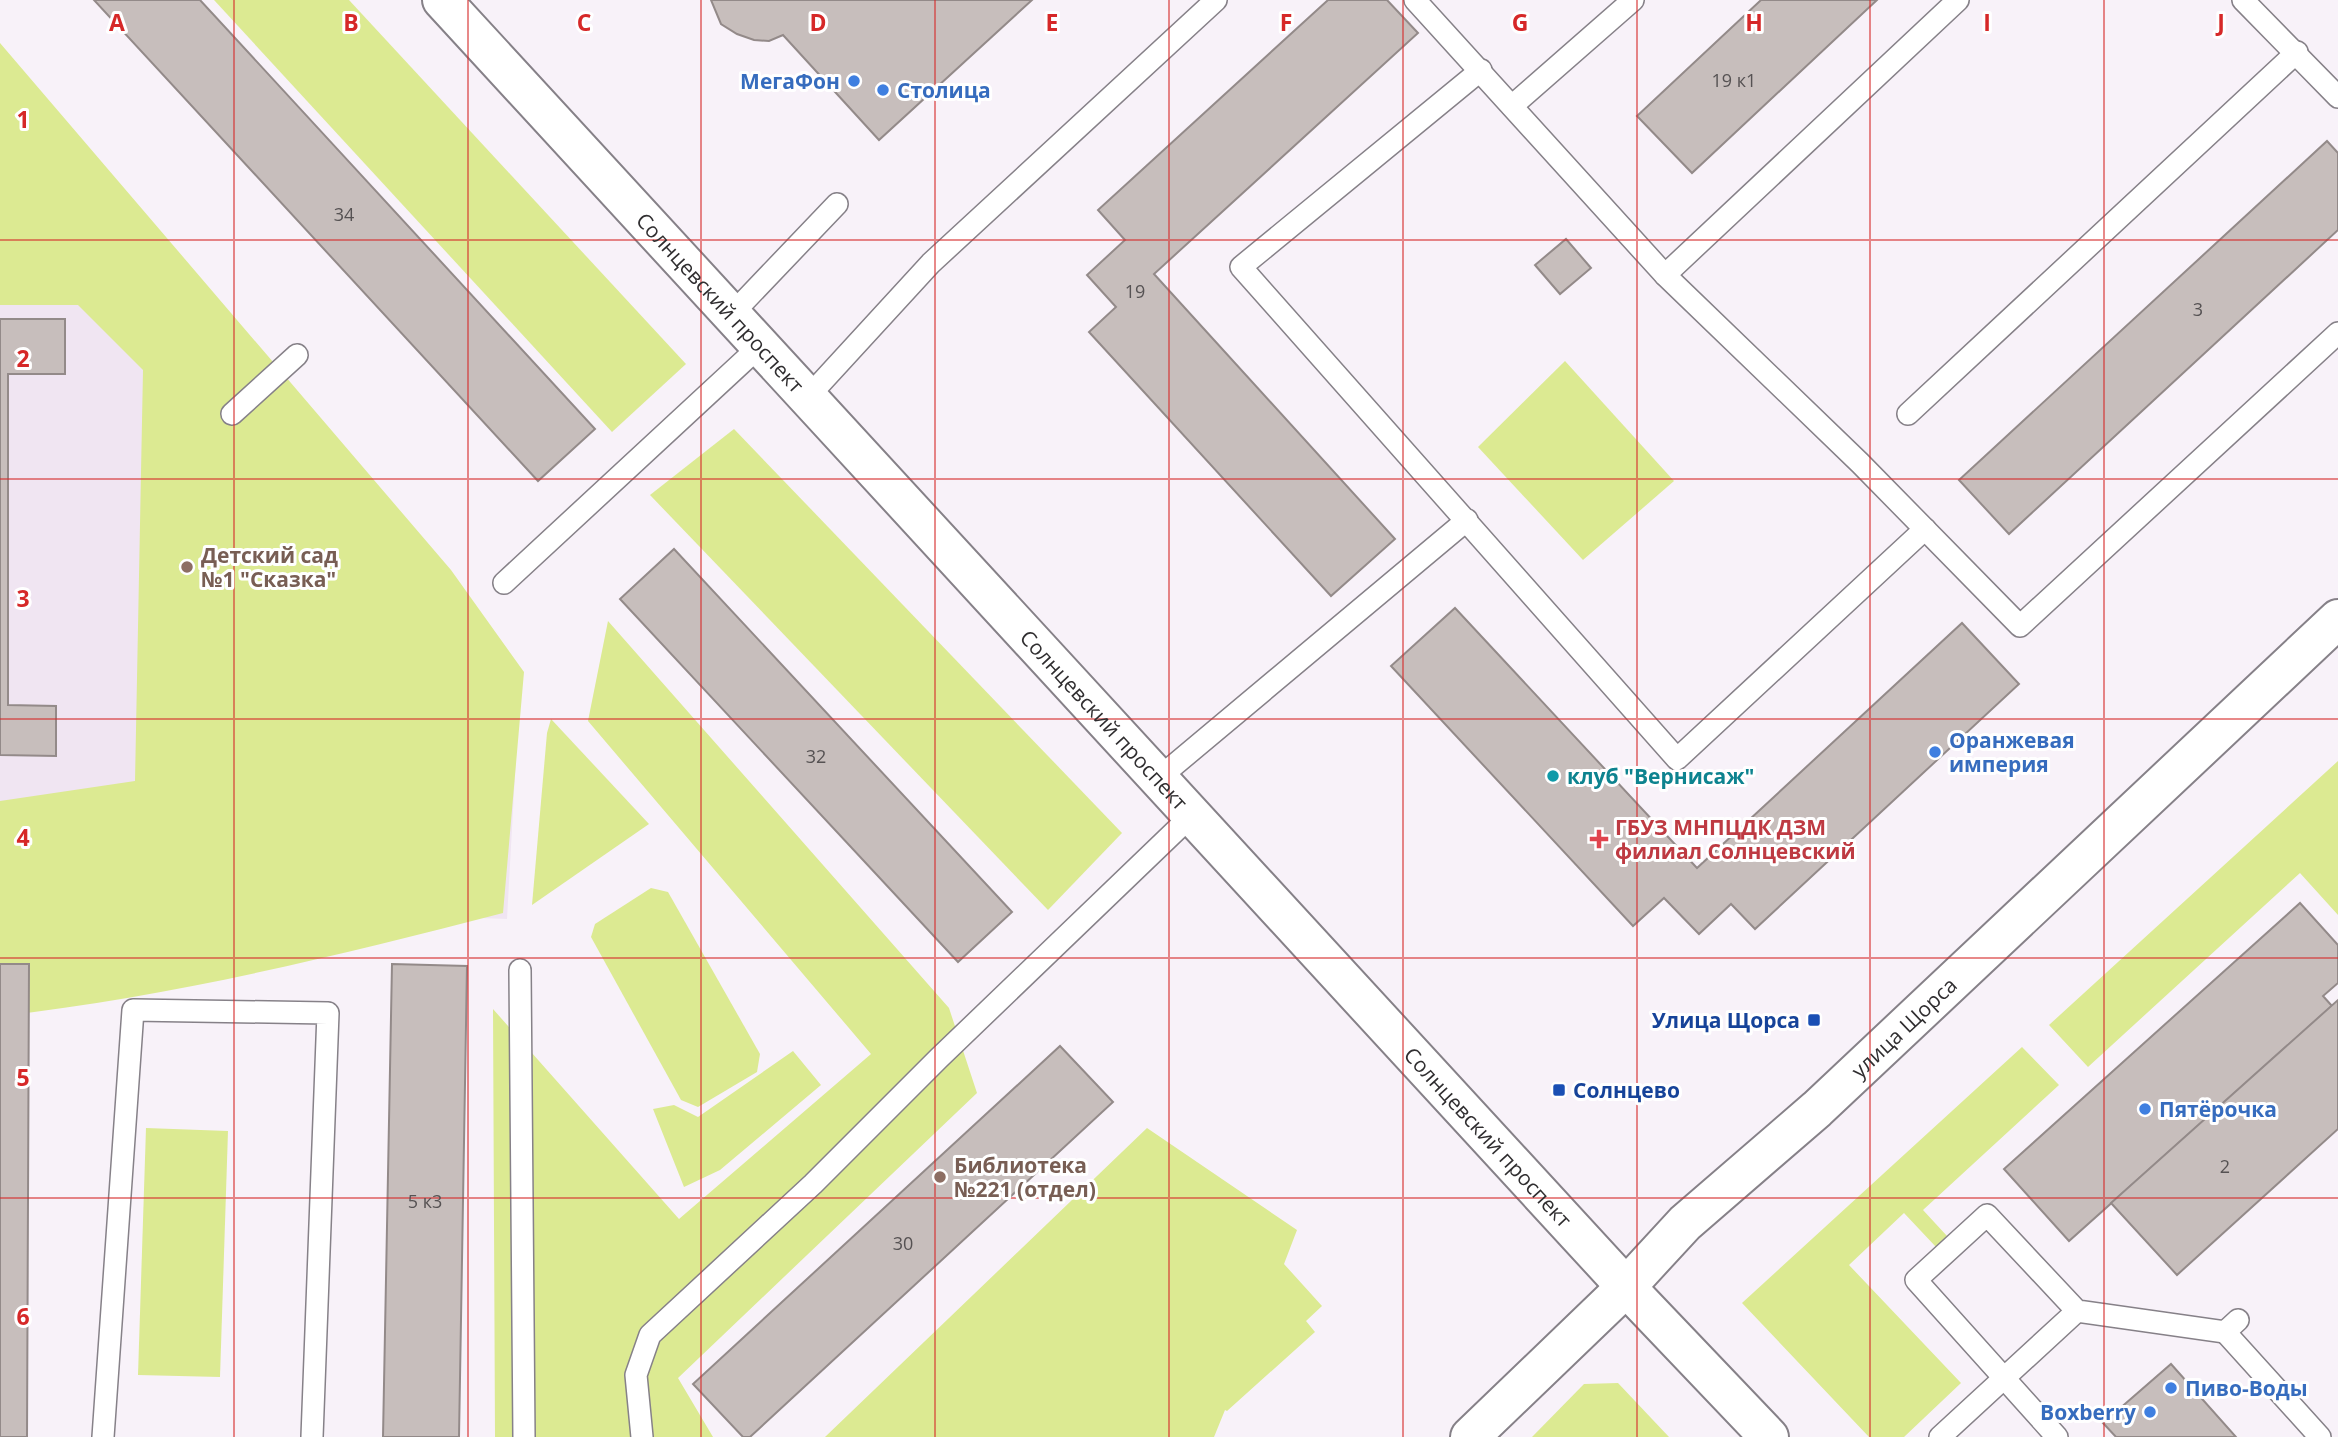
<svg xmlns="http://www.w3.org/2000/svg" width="2338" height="1437" font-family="'Open Sans',sans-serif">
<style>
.built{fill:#f0e5f2}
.green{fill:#dcea92}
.building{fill:#c7bebc;stroke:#938a89;stroke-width:2}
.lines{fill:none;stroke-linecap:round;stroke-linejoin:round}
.service-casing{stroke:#868188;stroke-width:24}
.tertiary-casing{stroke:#868188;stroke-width:42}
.service{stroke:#fff;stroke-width:21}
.tertiary{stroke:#fff;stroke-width:38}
.grid{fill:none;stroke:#d62828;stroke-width:2;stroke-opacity:0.55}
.shop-dot{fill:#3f7fe0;stroke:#fff;stroke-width:2.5}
.education-dot{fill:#8d6e63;stroke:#fff;stroke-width:2.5}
.culture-dot{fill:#0f9aa8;stroke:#fff;stroke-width:2.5}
.health-dot{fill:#e0444e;stroke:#fff;stroke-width:2.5}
.transit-dot{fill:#1a4fb4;stroke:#fff;stroke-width:2.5}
.labels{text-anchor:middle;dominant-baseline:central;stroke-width:6;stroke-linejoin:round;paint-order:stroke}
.number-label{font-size:18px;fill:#565253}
.shop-label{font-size:21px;font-weight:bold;fill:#366cbe;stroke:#fff;text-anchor:start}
.street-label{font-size:21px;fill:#302e30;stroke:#fff}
.education-label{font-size:21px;font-weight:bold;fill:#785e54;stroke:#fff;text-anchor:start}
.culture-label{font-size:21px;font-weight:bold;fill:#0d838f;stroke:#fff;text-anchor:start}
.health-label{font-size:21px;font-weight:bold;fill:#be3a42;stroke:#fff;text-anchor:start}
.transit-label{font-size:21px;font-weight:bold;fill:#164399;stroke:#fff;text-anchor:end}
.grid-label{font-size:23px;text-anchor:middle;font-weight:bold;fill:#d62828;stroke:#fff;stroke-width:6;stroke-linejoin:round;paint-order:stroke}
</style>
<rect width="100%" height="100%" fill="#f8f2f9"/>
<polygon class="built" points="0,218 518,720 507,919 100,904 0,887"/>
<g class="green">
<polygon points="214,0 349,0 686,364 612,432"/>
<path d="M 0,43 L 451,570 L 524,672 L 503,913 C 337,956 171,997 0,1016 L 0,801 L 135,781 L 143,370 L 78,305 L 0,305 Z"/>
<polygon points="1565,361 1674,481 1583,560 1478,447"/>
<polygon points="734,429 1122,833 1048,910 650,495"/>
<polygon points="608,621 949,1008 977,1093 678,1378 713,1437 495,1437 493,1009 679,1219 871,1054 588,721"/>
<polygon points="551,719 649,824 532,905 547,733"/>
<polygon points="2338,761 2338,915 2300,873 2088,1067 2049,1025"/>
<polygon points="651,888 668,892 760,1054 757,1072 698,1107 681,1100 591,937 595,924"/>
<polygon points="2022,1047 2059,1085 1923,1210 1947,1236 1936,1247 1904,1213 1849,1265 1961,1383 1904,1437 1869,1437 1742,1303"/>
<polygon points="793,1051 821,1085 720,1170 684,1187 653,1109 674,1105 698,1117"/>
<polygon points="146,1128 228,1131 220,1377 138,1375"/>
<polygon points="1147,1128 1297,1230 1284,1264 1322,1306 1306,1321 1315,1332 1227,1411 1225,1410 1214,1437 825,1437"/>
<polygon points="1618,1383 1669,1437 1532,1437 1584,1384"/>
</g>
<g class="building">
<polygon points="94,0 200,0 595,429 538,481"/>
<polygon points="711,0 1032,0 879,140 783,35 769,41 754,40 737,34 721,24"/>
<polygon points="1328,0 1387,0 1418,33 1154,274 1395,539 1331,596 1089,332 1116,307 1087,275 1125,240 1098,210"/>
<polygon points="1761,0 1877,0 1692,173 1637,116"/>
<polygon points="2327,141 2338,153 2338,230 2009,534 1959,480"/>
<polygon points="1566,239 1591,268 1560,294 1535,265"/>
<polygon points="0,319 65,319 65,374 8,374 8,705 56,706 56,756 0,755"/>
<polygon points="674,549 1012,912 958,962 620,599"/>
<polygon points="1455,608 1697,868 1962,623 2019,684 1755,929 1731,904 1699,934 1664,898 1633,926 1391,666"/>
<polygon points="2300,903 2338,945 2338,983 2323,996 2332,1006 2069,1241 2004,1169"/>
<polygon points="0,964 29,964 27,1437 0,1437"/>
<polygon points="392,964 467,966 459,1437 383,1437"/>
<polygon points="2338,1000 2338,1129 2177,1275 2111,1203"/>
<polygon points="1060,1046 1113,1102 750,1437 743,1437 693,1384"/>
<polygon points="2171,1364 2236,1437 2116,1437 2103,1423"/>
</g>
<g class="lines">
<g class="service-casing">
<g id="service">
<polyline points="1415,0 1665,275 1860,463 2020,626 2338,333"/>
<polyline points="2243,0 2338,97"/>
<polyline points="1481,70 1241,267 1677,759 1925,529"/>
<polyline points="1512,106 1633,0"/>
<polyline points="1665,275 1958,0"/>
<polyline points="732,314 837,204"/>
<polyline points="808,397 931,263 1216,0"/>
<polyline points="232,414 297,355"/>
<polyline points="1908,414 2297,52"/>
<polyline points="504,583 760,346"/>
<polyline points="1160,777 1467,520"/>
<polyline points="520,970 524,1437"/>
<polyline points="2225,1332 2320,1437"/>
<polyline points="103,1437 133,1010 328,1013 312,1437"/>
<polyline points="642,1437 636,1375 650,1335 813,1184 939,1058 1192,815"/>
<polyline points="1940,1437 2077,1311"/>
<polyline points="2057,1437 1916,1280 1987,1215 2077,1311 2225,1332 2238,1320"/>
</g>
</g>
<g class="tertiary-casing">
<g id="tertiary">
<path id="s1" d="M 442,0 L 1626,1287 L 1769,1437"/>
<path id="s2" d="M 1470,1437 L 1626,1287 L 1685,1223 L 1817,1109 L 2338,619"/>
</g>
</g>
<use href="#service" class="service"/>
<use href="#tertiary" class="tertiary"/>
</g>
<path class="grid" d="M 234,0 L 234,1437M 468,0 L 468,1437M 701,0 L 701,1437M 935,0 L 935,1437M 1169,0 L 1169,1437M 1403,0 L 1403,1437M 1637,0 L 1637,1437M 1870,0 L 1870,1437M 2104,0 L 2104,1437M 0,240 L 2338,240M 0,479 L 2338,479M 0,719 L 2338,719M 0,958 L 2338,958M 0,1198 L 2338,1198"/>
<g class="shop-dot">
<circle cx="854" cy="81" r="7"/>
<circle cx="883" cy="90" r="7"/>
<circle cx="1935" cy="752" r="7"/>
<circle cx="2145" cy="1109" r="7"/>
<circle cx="2171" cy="1388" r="7"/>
<circle cx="2150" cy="1412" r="7"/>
</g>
<g class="education-dot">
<circle cx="187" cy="567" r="7"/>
<circle cx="940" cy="1177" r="7"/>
</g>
<circle class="culture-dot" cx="1553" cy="776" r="7"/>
<path class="health-dot" d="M1595.5 828.5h7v7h7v7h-7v7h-7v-7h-7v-7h7z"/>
<g class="transit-dot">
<rect x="1807" y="1013" width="14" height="14" rx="3.5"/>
<rect x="1552" y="1083" width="14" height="14" rx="3.5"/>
</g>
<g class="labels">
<g class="number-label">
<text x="1734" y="80">19 к1</text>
<text x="344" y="214">34</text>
<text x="1135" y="291">19</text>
<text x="2198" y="309">3</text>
<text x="816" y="756">32</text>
<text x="2225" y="1166">2</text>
<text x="425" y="1201">5 к3</text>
<text x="903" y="1243">30</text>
</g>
<g class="shop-label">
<text x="840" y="81" text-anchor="end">МегаФон</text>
<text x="897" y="90">Столица</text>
<text x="1949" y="740">Оранжевая<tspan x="1949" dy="24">империя</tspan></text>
<text x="2159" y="1109">Пятёрочка</text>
<text x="2185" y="1388">Пиво-Воды</text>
<text x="2136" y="1412" text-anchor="end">Boxberry</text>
</g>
<g class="street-label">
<text stroke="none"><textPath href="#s1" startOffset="411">Солнцевский проспект</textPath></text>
<text stroke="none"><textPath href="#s1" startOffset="978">Солнцевский проспект</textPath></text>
<text stroke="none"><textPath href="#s2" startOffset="597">улица Щорса</textPath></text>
<text stroke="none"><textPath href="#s1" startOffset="1545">Солнцевский проспект</textPath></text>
</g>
<g class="education-label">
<text x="201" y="555">Детский сад<tspan x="201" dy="24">№1 "Сказка"</tspan></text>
<text x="954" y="1165">Библиотека<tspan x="954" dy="24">№221 (отдел)</tspan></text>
</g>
<g class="culture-label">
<text x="1567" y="776">клуб "Вернисаж"</text>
</g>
<g class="health-label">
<text x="1615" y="827">ГБУЗ МНПЦДК ДЗМ<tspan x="1615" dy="24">филиал Солнцевский</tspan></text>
</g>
<g class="transit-label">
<text x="1800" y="1020">Улица Щорса</text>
<text x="1573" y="1090" text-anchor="start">Солнцево</text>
</g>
</g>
<g class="grid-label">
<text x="117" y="31">A</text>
<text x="351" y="31">B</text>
<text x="584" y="31">C</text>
<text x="818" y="31">D</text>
<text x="1052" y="31">E</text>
<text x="1286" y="31">F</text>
<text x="1520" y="31">G</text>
<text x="1754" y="31">H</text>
<text x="1987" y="31">I</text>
<text x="2221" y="31">J</text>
<text x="23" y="128">1</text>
<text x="23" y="367">2</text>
<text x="23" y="607">3</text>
<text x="23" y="846">4</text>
<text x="23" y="1086">5</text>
<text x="23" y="1325">6</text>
</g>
</svg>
